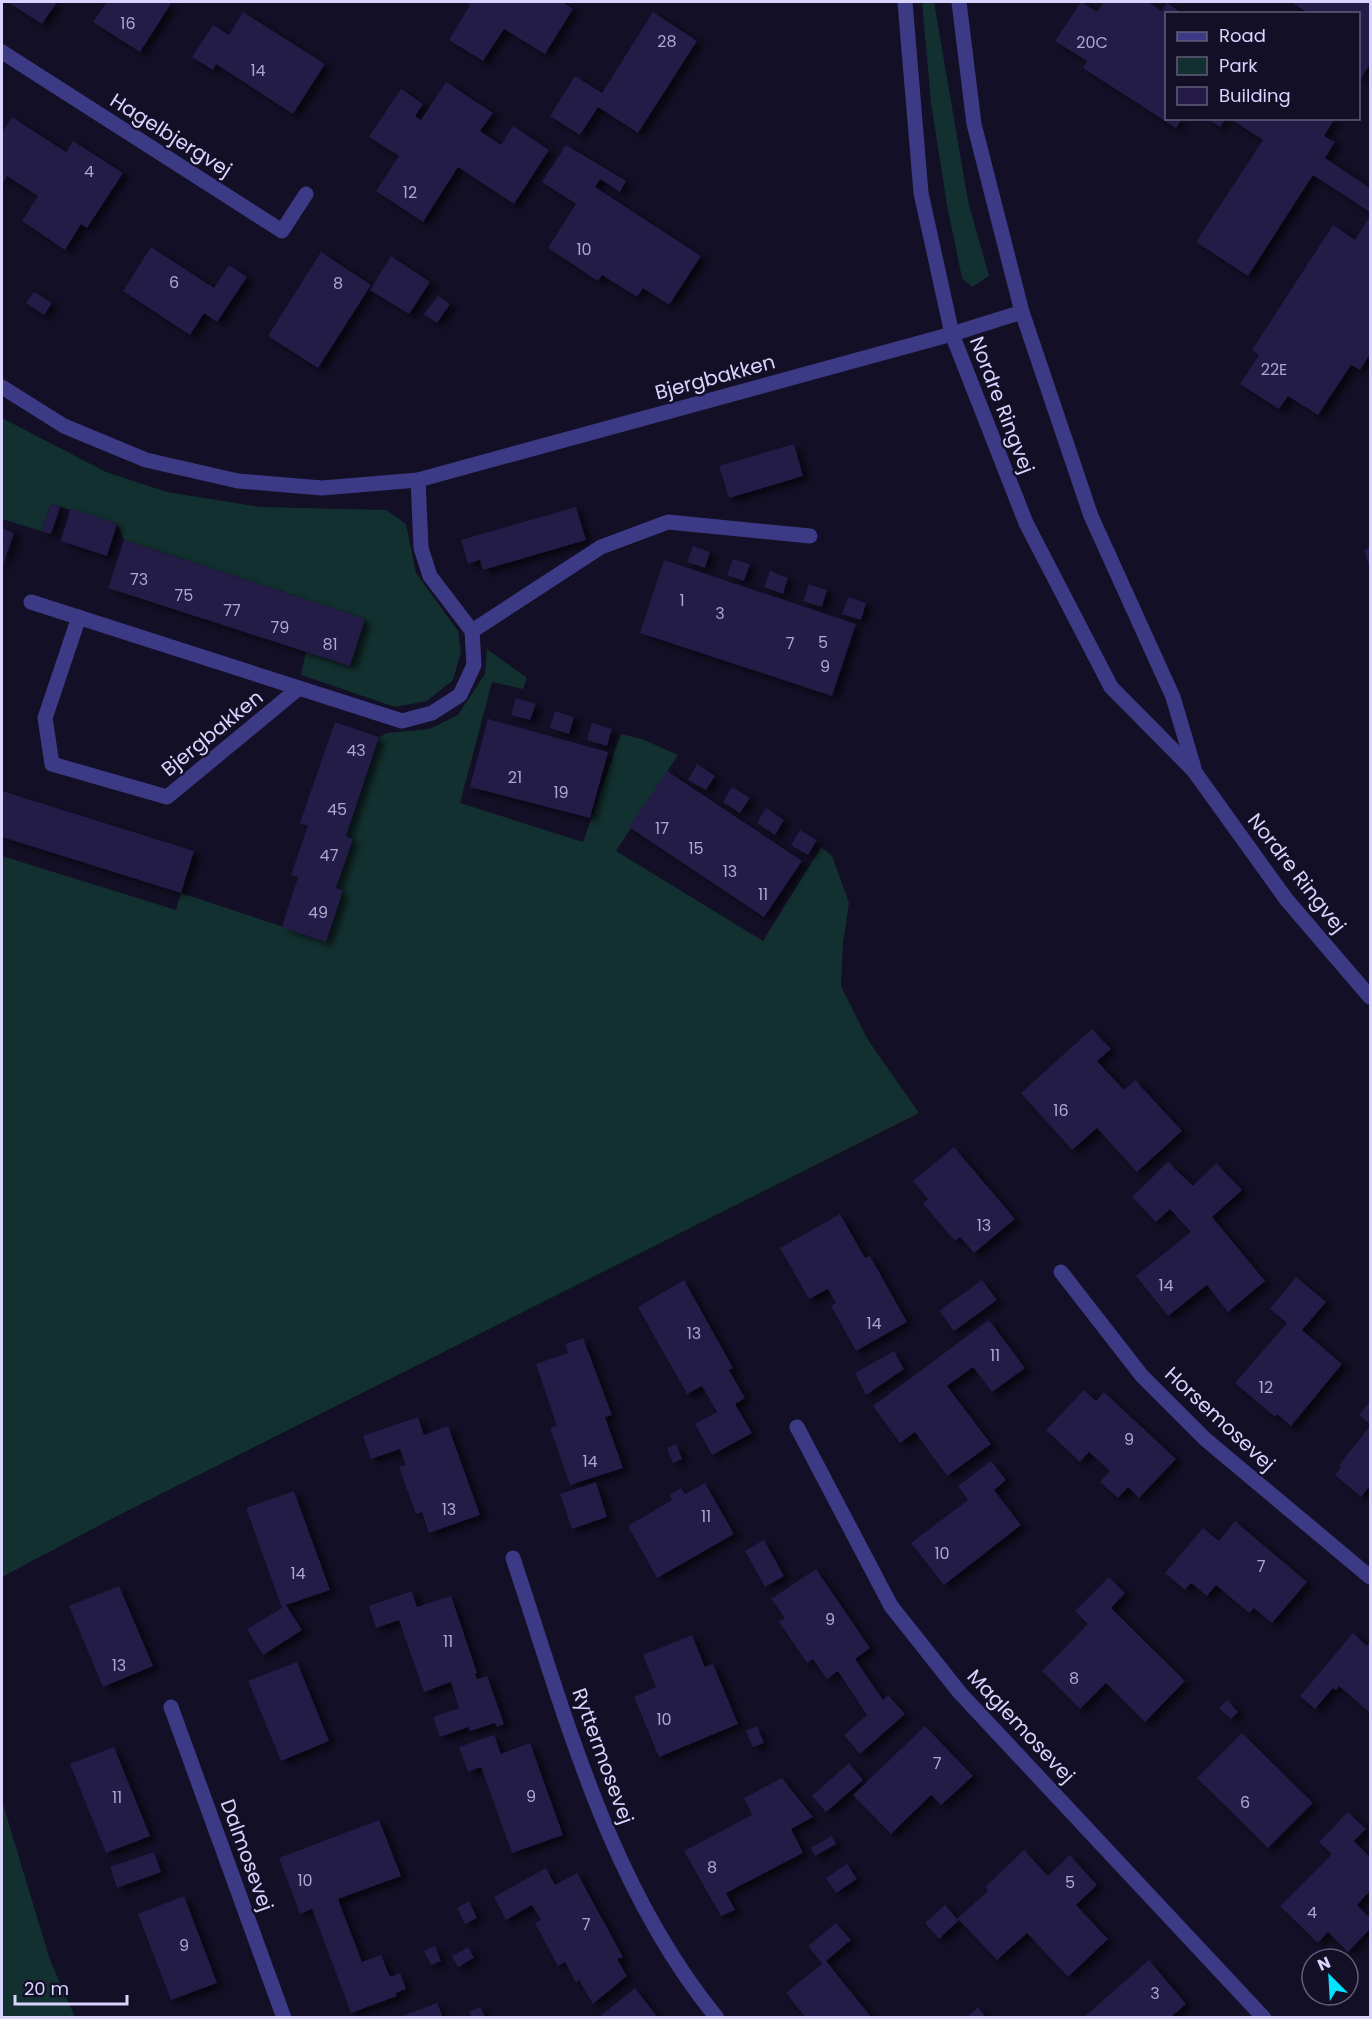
<svg xmlns="http://www.w3.org/2000/svg" width="1372" height="2019" font-family="Poppins,sans-serif">
<style>
.green{fill:#12302f}
.building{fill:#241b47;filter:url(#shadow)}
.lines{fill:none;stroke-linecap:round;stroke-linejoin:round}
.minor{stroke:#3d3a85;stroke-width:15}
.labels{text-anchor:middle;dominant-baseline:central;stroke-width:5;stroke-linejoin:round;paint-order:stroke}
.number-label{font-size:16px;fill:#aca6d1}
.street-label{font-size:20px;fill:#d9d4ff;stroke:#130f26}
</style>
<defs>
<filter id="shadow"><feDropShadow dx="6" dy="4" stdDeviation="3" flood-color="#0009"/></filter>
</defs>
<rect width="100%" height="100%" fill="#130f26"/>
<g class="green">
<polygon points="922,2 934,2 968,201 989,276 972,287 962,278 947,205 931,103"/>
<polygon points="2,418 106,472 167,492 261,507 386,510 406,524 416,573 458,631 461,652 453,680 427,701 395,707 301,675 306,652 350,666 365,619 124,540 117,524 51,504 41,531 2,519"/>
<polygon points="487,649 527,678 523,689 492,682 460,803 583,842 621,734 642,739 678,755 616,851 763,941 821,847 832,856 849,903 843,943 841,986 868,1040 919,1113 117,1516 2,1577 2,856 176,910 181,893 326,941 343,891 336,888 353,839 346,836 379,737 387,733 429,729 458,715 485,674"/>
<polygon points="2,1801 50,1960 75,2017 2,2017"/>
</g>
<g class="building">
<polygon points="8,2 57,2 42,24"/>
<polygon points="107,2 172,2 140,52 93,22"/>
<polygon points="467,2 562,2 573,9 545,54 504,29 483,61 449,40 470,5"/>
<polygon points="1081,2 1097,12 1104,2 1148,2 1162,11 1167,3 1183,14 1166,14 1166,118 1182,118 1176,128 1083,68 1087,61 1055,41"/>
<polygon points="1291,2 1370,2 1370,64 1358,83 1358,14 1310,14"/>
<polygon points="243,12 325,64 293,114 216,64 213,70 192,57 213,25 229,35"/>
<polygon points="653,12 697,41 638,133 598,107 580,135 550,116 575,76 602,93"/>
<polygon points="446,82 493,113 480,131 501,145 513,126 549,150 514,204 458,167 423,222 376,191 399,156 369,137 401,89 423,104 415,116 421,120"/>
<polygon points="12,117 66,152 73,141 123,173 87,228 81,224 65,250 22,221 38,196 7,176 2,184 2,133"/>
<polygon points="1207,118 1226,118 1220,127"/>
<polygon points="1229,118 1335,118 1324,136 1335,142 1325,158 1370,188 1370,212 1313,175 1248,276 1196,242 1263,140"/>
<polygon points="566,145 626,181 620,192 600,179 595,187 701,256 669,305 643,288 637,297 602,275 598,281 548,248 576,204 542,182"/>
<polygon points="1370,216 1370,354 1360,370 1351,365 1318,415 1288,396 1279,409 1240,384 1259,355 1252,350 1333,225 1355,240"/>
<polygon points="151,247 214,288 229,265 247,277 217,322 204,313 190,335 123,291"/>
<polygon points="321,252 371,285 318,368 268,336"/>
<polygon points="391,256 430,282 409,314 370,290"/>
<polygon points="34,292 52,303 44,315 26,303"/>
<polygon points="438,296 450,304 437,323 424,314"/>
<polygon points="794,444 803,476 729,498 719,466"/>
<polygon points="51,504 60,507 51,534 41,531"/>
<polygon points="576,507 586,540 483,570 480,560 468,564 461,540"/>
<polygon points="71,508 117,524 107,556 61,541"/>
<polygon points="2,528 14,533 2,568"/>
<polygon points="124,540 365,619 350,666 108,588"/>
<polygon points="693,546 710,552 705,568 687,562"/>
<polygon points="1370,547 1370,568 1364,550"/>
<polygon points="733,559 750,564 744,581 727,575"/>
<polygon points="664,560 856,624 832,696 640,633"/>
<polygon points="770,571 788,578 783,594 764,587"/>
<polygon points="809,584 827,590 822,607 803,601"/>
<polygon points="848,597 866,603 861,620 842,614"/>
<polygon points="516,698 536,704 530,720 511,715"/>
<polygon points="555,711 574,717 569,734 550,728"/>
<polygon points="488,719 608,752 590,818 470,787"/>
<polygon points="335,722 379,737 346,836 353,839 336,888 343,891 326,942 282,927 298,877 291,875 308,826 300,823"/>
<polygon points="592,723 612,729 607,746 587,740"/>
<polygon points="697,764 715,776 706,790 688,780"/>
<polygon points="667,771 802,861 764,917 629,827"/>
<polygon points="732,787 750,798 740,813 723,802"/>
<polygon points="2,791 194,851 181,893 2,837"/>
<polygon points="766,808 784,820 775,835 757,823"/>
<polygon points="800,830 817,840 808,855 791,845"/>
<polygon points="1092,1029 1111,1049 1097,1061 1124,1090 1135,1080 1182,1131 1137,1172 1097,1128 1072,1150 1021,1093"/>
<polygon points="954,1147 1015,1219 974,1253 960,1237 955,1241 923,1204 928,1199 913,1181"/>
<polygon points="1168,1162 1193,1186 1216,1163 1242,1190 1212,1217 1265,1281 1228,1312 1207,1285 1168,1316 1136,1276 1191,1232 1170,1209 1156,1222 1132,1197"/>
<polygon points="840,1214 865,1258 870,1256 907,1322 856,1351 831,1306 836,1303 828,1289 809,1299 780,1248"/>
<polygon points="1296,1277 1326,1302 1302,1330 1342,1364 1291,1426 1277,1414 1275,1417 1235,1383 1287,1323 1270,1309"/>
<polygon points="684,1280 733,1368 729,1370 745,1398 735,1404 752,1433 712,1455 695,1424 717,1412 702,1386 687,1394 638,1307"/>
<polygon points="982,1280 997,1300 954,1331 939,1311"/>
<polygon points="989,1320 1025,1368 992,1392 973,1367 947,1386 991,1444 947,1476 915,1432 900,1443 873,1406"/>
<polygon points="583,1338 612,1415 605,1417 623,1468 570,1485 550,1428 557,1426 536,1364 568,1353 565,1344"/>
<polygon points="894,1351 904,1369 866,1395 855,1373"/>
<polygon points="1084,1390 1096,1401 1104,1392 1176,1459 1139,1498 1128,1487 1118,1498 1100,1482 1110,1471 1089,1452 1080,1462 1046,1430"/>
<polygon points="1370,1401 1370,1424 1359,1415"/>
<polygon points="418,1417 424,1435 448,1426 480,1515 429,1533 422,1512 416,1514 399,1467 406,1465 400,1449 371,1459 363,1436"/>
<polygon points="1370,1426 1370,1490 1368,1488 1361,1497 1335,1475 1341,1467 1339,1465"/>
<polygon points="676,1444 682,1459 673,1463 667,1448"/>
<polygon points="991,1461 1006,1480 994,1490 1021,1525 944,1585 911,1543 968,1500 958,1486"/>
<polygon points="596,1482 607,1517 572,1529 560,1494"/>
<polygon points="705,1483 734,1534 657,1578 628,1526 672,1500 670,1495 681,1488 685,1494"/>
<polygon points="294,1491 330,1590 286,1605 302,1630 263,1655 247,1629 282,1608 246,1508"/>
<polygon points="1235,1521 1307,1582 1272,1623 1254,1608 1249,1613 1216,1585 1207,1596 1191,1583 1185,1590 1165,1573 1203,1528 1219,1541"/>
<polygon points="764,1540 784,1576 765,1587 745,1551"/>
<polygon points="816,1569 870,1648 855,1659 883,1700 888,1695 905,1714 860,1754 844,1735 867,1715 838,1671 827,1679 813,1659 807,1663 779,1622 785,1618 771,1599"/>
<polygon points="1109,1577 1125,1593 1111,1608 1185,1681 1145,1722 1106,1683 1080,1709 1042,1671 1088,1624 1075,1611"/>
<polygon points="119,1586 153,1666 103,1687 69,1606"/>
<polygon points="412,1591 417,1607 451,1596 477,1673 475,1674 477,1679 487,1676 504,1724 497,1727 495,1723 470,1731 468,1727 440,1737 433,1717 459,1708 451,1682 424,1692 399,1620 376,1628 369,1606"/>
<polygon points="1353,1633 1367,1646 1370,1642 1370,1713 1339,1686 1336,1690 1333,1688 1315,1709 1300,1696"/>
<polygon points="692,1635 705,1667 713,1664 738,1724 659,1757 634,1697 656,1687 643,1655"/>
<polygon points="297,1662 329,1741 281,1761 248,1681"/>
<polygon points="1227,1700 1238,1712 1231,1719 1219,1708"/>
<polygon points="757,1726 764,1743 753,1747 746,1731"/>
<polygon points="925,1726 973,1776 941,1805 931,1795 891,1834 853,1795"/>
<polygon points="1242,1733 1313,1803 1268,1848 1197,1778"/>
<polygon points="494,1735 501,1754 530,1743 563,1835 512,1853 481,1767 468,1772 459,1747"/>
<polygon points="114,1747 150,1836 106,1853 70,1764"/>
<polygon points="849,1763 863,1780 826,1812 812,1796"/>
<polygon points="782,1778 813,1817 791,1829 803,1853 726,1893 735,1910 721,1916 684,1851 752,1815 744,1798"/>
<polygon points="1348,1812 1366,1829 1354,1841 1370,1857 1370,1891 1357,1905 1370,1918 1370,1929 1348,1952 1328,1932 1318,1943 1280,1906 1332,1854 1319,1842"/>
<polygon points="379,1820 401,1876 338,1899 362,1962 381,1955 390,1977 400,1973 406,1989 396,1993 397,1996 351,2013 312,1909 300,1914 279,1858"/>
<polygon points="832,1836 836,1844 815,1856 811,1848"/>
<polygon points="1024,1850 1048,1876 1070,1855 1097,1885 1076,1905 1108,1939 1068,1977 1027,1933 997,1960 959,1920 939,1939 925,1923 945,1905 957,1919 988,1891 985,1887"/>
<polygon points="154,1852 161,1872 117,1888 110,1867"/>
<polygon points="847,1864 857,1879 836,1893 826,1878"/>
<polygon points="546,1868 555,1885 577,1873 623,1957 617,1959 627,1976 593,2004 579,1980 576,1983 565,1962 558,1966 535,1923 541,1920 532,1905 506,1920 494,1897"/>
<polygon points="184,1896 217,1983 171,2000 138,1914"/>
<polygon points="469,1901 477,1918 465,1924 457,1908"/>
<polygon points="836,1923 851,1940 826,1961 872,2018 806,2018 786,1993 822,1964 808,1946"/>
<polygon points="435,1946 441,1961 431,1965 424,1951"/>
<polygon points="468,1947 474,1958 458,1967 452,1956"/>
<polygon points="1149,1960 1186,2004 1170,2018 1083,2018"/>
<polygon points="635,1988 658,2018 598,2018"/>
<polygon points="437,2003 443,2018 400,2018 400,2017"/>
<polygon points="480,2007 486,2018 472,2018 469,2012"/>
<polygon points="978,2007 986,2018 966,2018"/>
</g>
<g class="lines">
<g class="minor">
<polyline points="905,2 921,193 952,334 1026,523 1111,687 1194,771 1286,899 1370,997"/>
<polyline points="959,2 974,124 1022,312 1091,516 1173,697 1194,768"/>
<polyline points="2,52 282,231 306,194"/>
<polyline points="2,387 64,426 146,460 238,481 322,488 418,480 952,334 1022,312"/>
<polyline points="31,602 402,721 432,713 460,695 474,665 472,631 430,576 421,548 418,480"/>
<polyline points="79,617 45,718 52,764 167,797 299,688"/>
<polyline points="472,631 601,547 668,522 810,536"/>
<polyline points="1061,1272 1142,1376 1205,1439 1370,1577"/>
<polyline points="797,1427 891,1606 960,1693 1264,2018"/>
<path d="M 513,1558 C 566,1717 609,1886 717,2018"/>
<polyline points="171,1707 284,2018"/>
</g>
</g>
<g class="labels">
<g class="number-label">
<text x="128" y="23">16</text>
<text x="667" y="41">28</text>
<text x="1092" y="42">20C</text>
<text x="258" y="70">14</text>
<text x="89" y="171">4</text>
<text x="410" y="192">12</text>
<text x="584" y="249">10</text>
<text x="174" y="282">6</text>
<text x="338" y="283">8</text>
<text x="1274" y="369">22E</text>
<text x="139" y="579">73</text>
<text x="184" y="595">75</text>
<text x="682" y="600">1</text>
<text x="232" y="610">77</text>
<text x="720" y="613">3</text>
<text x="280" y="627">79</text>
<text x="823" y="642">5</text>
<text x="790" y="643">7</text>
<text x="330" y="644">81</text>
<text x="825" y="666">9</text>
<text x="356" y="750">43</text>
<text x="515" y="777">21</text>
<text x="561" y="792">19</text>
<text x="337" y="809">45</text>
<text x="662" y="828">17</text>
<text x="696" y="848">15</text>
<text x="329" y="855">47</text>
<text x="730" y="871">13</text>
<text x="763" y="894">11</text>
<text x="318" y="912">49</text>
<text x="1061" y="1110">16</text>
<text x="984" y="1225">13</text>
<text x="1166" y="1285">14</text>
<text x="874" y="1323">14</text>
<text x="694" y="1333">13</text>
<text x="995" y="1355">11</text>
<text x="1266" y="1387">12</text>
<text x="1129" y="1439">9</text>
<text x="590" y="1461">14</text>
<text x="449" y="1509">13</text>
<text x="706" y="1516">11</text>
<text x="942" y="1553">10</text>
<text x="1261" y="1566">7</text>
<text x="298" y="1573">14</text>
<text x="830" y="1619">9</text>
<text x="448" y="1641">11</text>
<text x="119" y="1665">13</text>
<text x="1074" y="1678">8</text>
<text x="664" y="1719">10</text>
<text x="937" y="1763">7</text>
<text x="531" y="1796">9</text>
<text x="117" y="1797">11</text>
<text x="1245" y="1802">6</text>
<text x="712" y="1867">8</text>
<text x="305" y="1880">10</text>
<text x="1070" y="1882">5</text>
<text x="1312" y="1912">4</text>
<text x="586" y="1924">7</text>
<text x="184" y="1945">9</text>
<text x="1155" y="1993">3</text>
</g>
<g class="street-label">
<text transform="translate(171 135) rotate(32)">Hagelbjergvej</text>
<text transform="translate(715 377) rotate(-15)">Bjergbakken</text>
<text transform="translate(1002 405) rotate(69)">Nordre Ringvej</text>
<text transform="translate(212 733) rotate(-39)">Bjergbakken</text>
<text transform="translate(1297 873) rotate(52)">Nordre Ringvej</text>
<text transform="translate(1220 1419) rotate(43)">Horsemosevej</text>
<text transform="translate(1021 1726) rotate(47)">Maglemosevej</text>
<text transform="translate(603 1756) rotate(70)">Ryttermosevej</text>
<text transform="translate(247 1855) rotate(70)">Dalmosevej</text>
</g>
</g>
<rect width="1372" height="2019" fill="none" stroke="#d9d4ff" stroke-width="6"/>
<rect x="1165" y="12" width="195" height="108" fill="#130f26" stroke="#625e7d" stroke-width="1.5"/>
<rect x="1177" y="32" width="30" height="9" fill="#3d3a85" stroke="#625e7d" stroke-width="1.5"/>
<text x="1219" y="42" font-size="18" fill="#d9d4ff">Road</text>
<rect x="1177" y="57" width="30" height="18" fill="#12302f" stroke="#625e7d" stroke-width="1.5"/>
<text x="1219" y="72" font-size="18" fill="#d9d4ff">Park</text>
<rect x="1177" y="87" width="30" height="18" fill="#241b47" stroke="#625e7d" stroke-width="1.5"/>
<text x="1219" y="102" font-size="18" fill="#d9d4ff">Building</text>
<g transform="translate(1330 1977) rotate(336)"><circle r="28" fill="#130f26" stroke="#625e7d" stroke-width="1.5"/>
<path d="M0-4.5L10 22L0 15L-10 22Z" fill="#00e5ff"/>
<text y="-9" font-size="16" font-weight="bold" text-anchor="middle" fill="#d9d4ff">N</text>
</g>
<path d="M15 1995v9h112v-9" fill="none" stroke="#d9d4ff" stroke-width="3"/>
<text x="24" y="1995" font-size="18" fill="#d9d4ff" stroke="#130f26" stroke-width="4.5" paint-order="stroke">20 m</text>
</svg>
